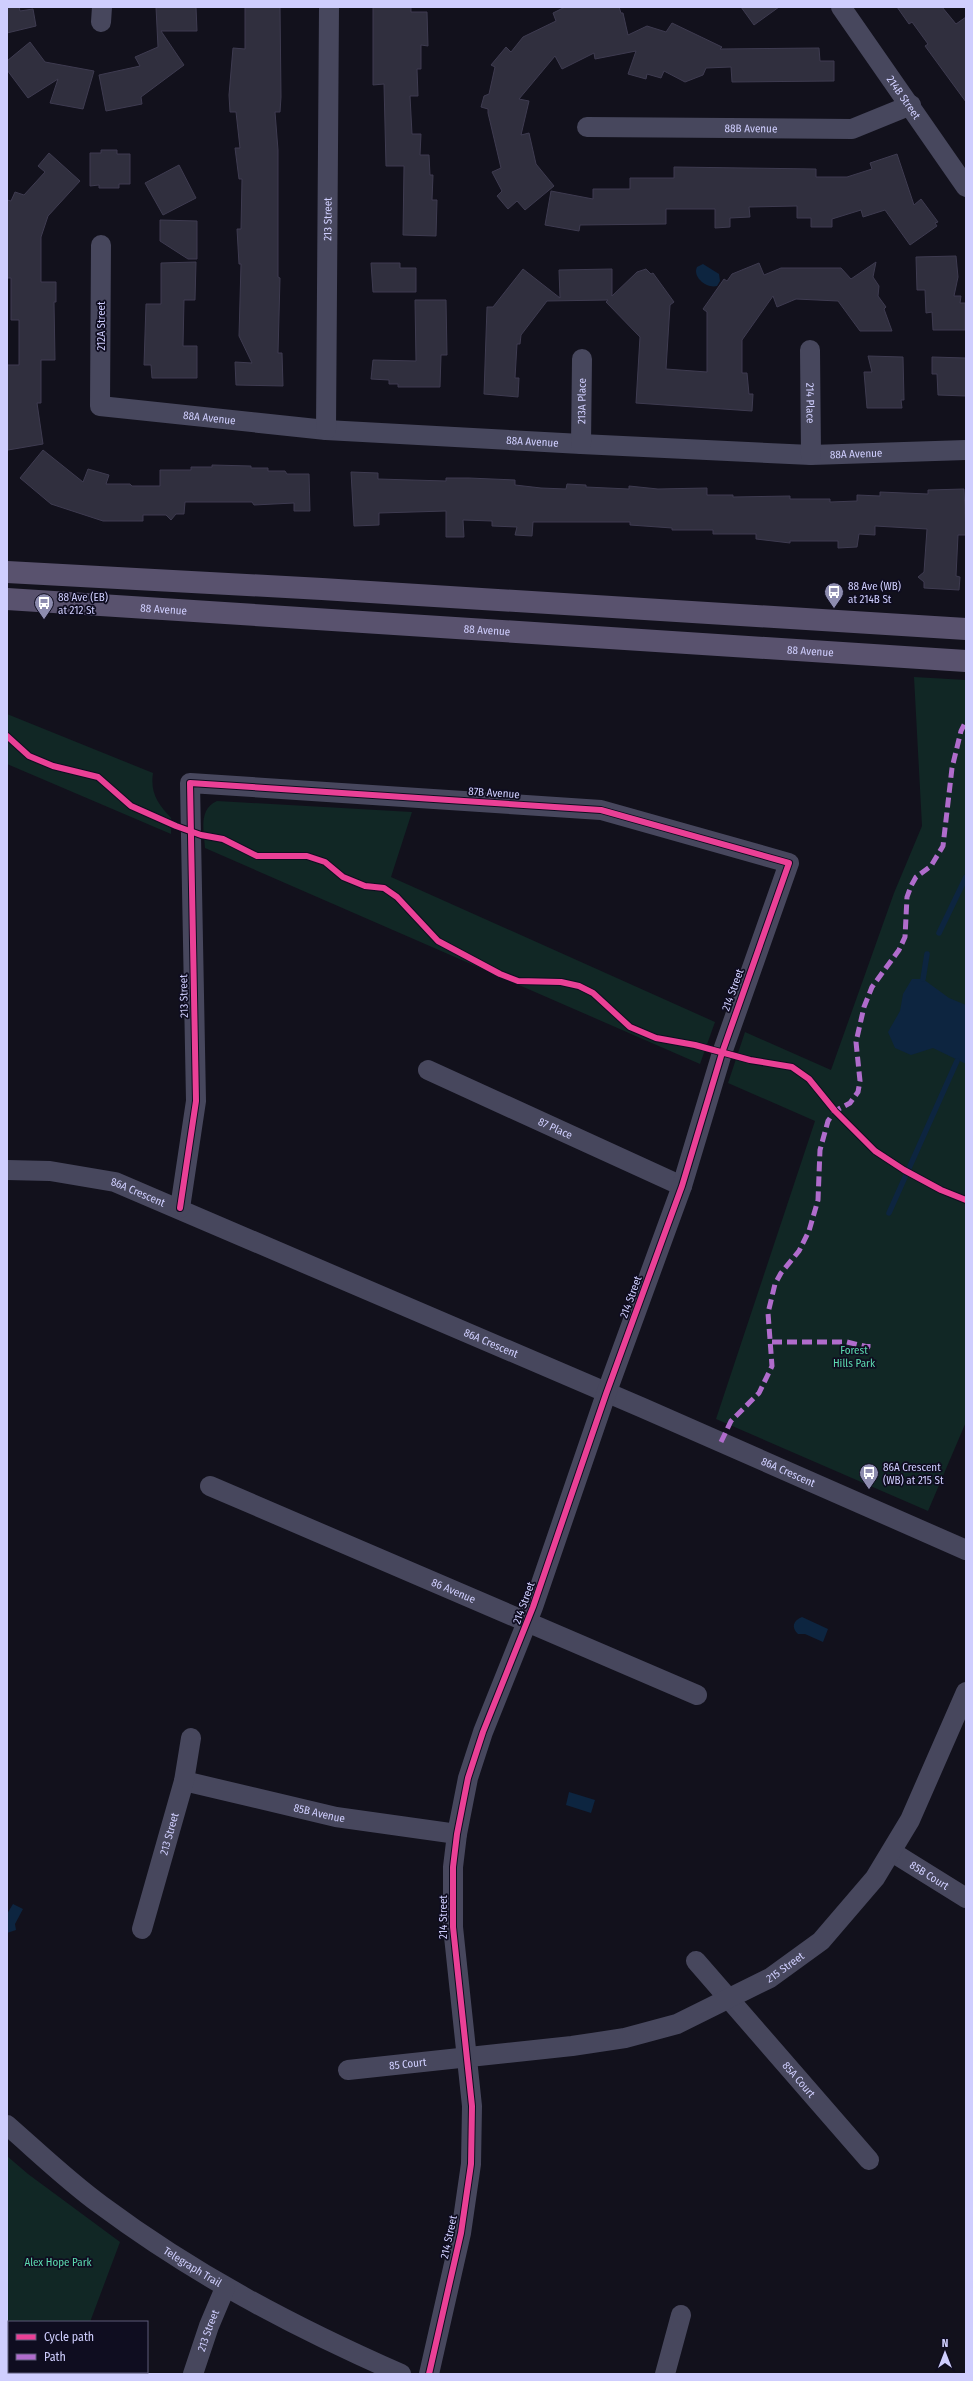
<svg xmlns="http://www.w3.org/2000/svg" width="973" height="2381" font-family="'Fira Sans Condensed',sans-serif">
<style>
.green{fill:#112725}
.water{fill:#0d2540}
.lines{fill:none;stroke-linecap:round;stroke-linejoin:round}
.stream{stroke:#0d2540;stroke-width:5.5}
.building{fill:#302f3e;stroke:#3e3b50}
.minor{stroke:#47475d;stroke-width:20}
.major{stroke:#59526e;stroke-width:22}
.quiet{stroke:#b06ccc;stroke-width:5;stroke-dasharray:10 5;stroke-linecap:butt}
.cycleway-casing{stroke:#0f0d20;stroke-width:8}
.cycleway{stroke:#ea4096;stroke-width:6}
.labels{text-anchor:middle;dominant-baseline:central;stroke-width:3.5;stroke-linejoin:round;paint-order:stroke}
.street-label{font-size:11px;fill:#cfcefe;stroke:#0f0d20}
.poi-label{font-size:11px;fill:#cfcefe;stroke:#0f0d20;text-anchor:start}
.park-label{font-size:11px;fill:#5cdbb0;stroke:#0f0d20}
</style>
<rect width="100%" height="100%" fill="#12111c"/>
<g class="green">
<polygon points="914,677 966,680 966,1422 928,1511 716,1419 815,1121 728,1083 745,1032 831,1070 894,893 922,826"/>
<path d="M 7,714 L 153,773 C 150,793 158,804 171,818 L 171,834 L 7,764 Z"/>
<path d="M 217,801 L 412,812 L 391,877 L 715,1022 L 700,1064 L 205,848 C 204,832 198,809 217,801 Z"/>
<polygon points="7,2156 28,2174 120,2242 90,2322 9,2322 9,2372 71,2372 70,2374 7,2374"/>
</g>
<g class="water">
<path d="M 703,264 L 719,274 L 720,281 L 717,286 C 707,289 692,277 697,267 Z"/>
<polygon points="912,979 923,979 949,998 966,1005 966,1064 933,1048 911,1055 895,1048 888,1032 900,1011 903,994"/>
<path d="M 802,1617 L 828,1629 L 823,1642 L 805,1634 L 798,1634 C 791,1627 793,1621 802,1617 Z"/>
<polygon points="569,1792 595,1800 591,1813 566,1805"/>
<polygon points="13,1904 23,1909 15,1924 16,1930 7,1933 7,1914"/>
</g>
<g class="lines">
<g class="stream">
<polyline points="939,933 966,877"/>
<polyline points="923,979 927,954"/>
<polyline points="889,1213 957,1061"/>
</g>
</g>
<g class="building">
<polygon points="7,7 19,7 20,11 33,9 36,26 7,33"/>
<polygon points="156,7 196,7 197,31 161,31 184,65 141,97 142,104 106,111 99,75 140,66 135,57 158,47"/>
<polygon points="245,7 280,7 281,97 280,112 275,112 278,150 278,277 280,278 278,353 282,353 283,386 236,385 235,362 252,363 239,336 241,264 239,264 237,229 241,229 242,179 239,179 235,148 240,148 236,112 230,112 229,95 233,48 245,49"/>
<polygon points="373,7 411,7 411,12 427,12 428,46 421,45 421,69 417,69 418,96 410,96 412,134 421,134 420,155 429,155 430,175 433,175 432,200 437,200 436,236 403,235 404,166 386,166 384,84 373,85"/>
<polygon points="565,7 619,7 621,13 623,13 628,35 647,26 666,32 672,23 722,47 720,49 819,48 820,61 834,61 834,81 732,82 731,67 706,68 703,75 685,82 664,71 661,78 647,74 646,79 628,74 636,51 595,59 594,53 562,69 555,56 519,99 529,101 521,135 529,133 536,164 554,186 525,210 517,201 508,209 497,196 502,191 492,172 501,168 488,113 488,109 481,107 484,96 489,94 495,67 491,65 506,47 511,52 523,37 556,21 553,13"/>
<polygon points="741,7 779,7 754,25"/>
<polygon points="897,7 942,7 956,24 966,17 966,102 925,46 928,44 912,22 909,24"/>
<polygon points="30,42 45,62 94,71 83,109 50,103 58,79 28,98 7,70 7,61"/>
<polygon points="101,150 117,150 117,154 130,154 130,184 119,184 119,188 99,188 99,185 90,186 90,153 101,153"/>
<polygon points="49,153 80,181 48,216 41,237 41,282 56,282 56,302 54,302 55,360 41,360 41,403 37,403 43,444 8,450 7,365 19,365 19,320 11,320 11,278 7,278 7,200 11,201 15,192 24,195 45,172 38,166"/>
<polygon points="897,154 914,205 921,199 938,222 935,223 937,226 910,245 885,210 863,217 861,210 832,219 832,227 811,227 811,218 797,218 797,206 749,207 750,217 730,218 730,227 715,228 715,209 666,209 666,224 580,225 579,231 545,225 551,191 593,199 593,189 630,189 630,178 674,178 674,167 816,169 816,177 847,177 872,169 870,163"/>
<polygon points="179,165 196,198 163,215 145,183"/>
<polygon points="160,220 197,221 197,259 188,259 160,241"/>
<polygon points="956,256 958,277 954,296 961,296 960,303 965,303 965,330 933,330 932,312 926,313 925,290 917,290 916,257"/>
<polygon points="196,262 195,300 184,300 183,346 197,346 197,378 152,378 151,365 144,365 146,304 161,304 161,263"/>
<polygon points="876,262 873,277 879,286 878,296 886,307 884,309 892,331 860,331 838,301 796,299 777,307 773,296 742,340 742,373 747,373 749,394 753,394 752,411 636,403 640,337 606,302 608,300 547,301 521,335 520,344 517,344 515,378 519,378 518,397 484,394 487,307 493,307 523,269 560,298 559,270 612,269 612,296 637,272 646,269 651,274 653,273 674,302 670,305 666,369 707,372 707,312 703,309 724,279 727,281 732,274 759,263 764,275 781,268 841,268 851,279"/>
<polygon points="371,263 400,263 400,268 416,268 416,292 373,292"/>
<polygon points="415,300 446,300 447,355 441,355 440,387 398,387 398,384 389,384 389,380 371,379 373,360 416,361"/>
<polygon points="868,356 903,357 904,400 901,400 902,408 867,408 864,372 872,372"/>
<polygon points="932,357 966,358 966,396 938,395 937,374 932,374"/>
<polygon points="43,450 83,482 88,469 109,475 106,484 130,484 132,486 160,486 160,470 191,470 191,467 212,467 212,465 251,466 251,468 268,468 268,471 285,471 287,474 309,474 310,511 294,511 294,503 254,505 252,502 185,502 184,514 176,514 171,520 166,515 143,515 143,521 103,521 51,504 20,478"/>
<polygon points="351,472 378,473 378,479 446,481 446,478 469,478 515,480 515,485 541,488 566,489 567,484 586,485 586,487 629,489 629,486 658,489 707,488 707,495 733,495 733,497 790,496 790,499 830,499 830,502 857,501 857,495 880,496 880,492 928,494 928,490 964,489 966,535 958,535 956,576 960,577 959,590 924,588 924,582 918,577 924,572 927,529 875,526 875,535 859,534 857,547 838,548 838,541 790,541 790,543 756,539 756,534 713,534 713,530 672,530 672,528 630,525 630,522 533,522 532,536 515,535 517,527 492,526 492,521 463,520 464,537 446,537 446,511 379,513 379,525 354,526"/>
</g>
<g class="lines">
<g class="minor">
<path id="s1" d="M 841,7 L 966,187"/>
<polyline points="101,22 102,7"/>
<path id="s2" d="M 587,127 L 852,129 L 911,105"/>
<path id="s3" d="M 101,245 L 100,406 L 326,430 L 581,444 L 811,455 L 966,450"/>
<path id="s4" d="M 810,350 L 811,455"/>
<path id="s5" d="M 326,430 L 329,7"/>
<path id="s6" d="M 581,444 L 582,359"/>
<path id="s7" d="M 428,1070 L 682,1186"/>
<path id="s8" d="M 7,1170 L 50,1171 L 115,1182 L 643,1408 L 966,1550"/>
<polyline points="180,1208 196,1101 190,783 601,810 789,863 722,1053 682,1186 606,1394 533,1607 483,1732 468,1778 457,1834 453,1867 453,1927 472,2106 471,2164 461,2233 429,2374"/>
<path id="s9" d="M 210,1486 L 697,1695"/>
<path id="s10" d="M 184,1781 L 336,1817 L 457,1834"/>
<path id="s11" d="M 892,1852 L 966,1898"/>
<path id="s12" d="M 142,1929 L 184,1781 L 191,1738"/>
<path id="s13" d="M 696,1961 L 869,2160"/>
<path id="s14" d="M 348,2070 L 572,2046 L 625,2038 L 677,2024 L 770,1978 L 821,1941 L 875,1878 L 910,1820 L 966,1692"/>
<path id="s15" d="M 7,2125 C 38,2152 68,2181 101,2205 C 195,2275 294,2327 401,2374"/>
<path id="s16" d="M 193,2374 L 209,2326 L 225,2288"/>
<polyline points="665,2374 681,2315"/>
</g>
<g class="major">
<polyline points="7,572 322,589 966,629"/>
<path id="s17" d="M 7,599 L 966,661"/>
</g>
<g class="quiet">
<polyline points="772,1342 847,1342 868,1347 868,1344"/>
<polyline points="721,1442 731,1421 759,1393 772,1366 768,1313 775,1284 781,1273 799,1251 809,1231 818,1200 820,1150 828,1121 835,1111 850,1103 858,1092 860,1081 856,1042 864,1007 872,987 899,950 905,937 907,897 911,886 916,877 931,866 943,846 952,768 961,731 966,721"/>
</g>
<g class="cycleway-casing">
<g id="cycleway">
<polyline points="7,736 29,756 53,766 98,777 131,806 176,826 201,835 223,839 257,856 307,856 325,862 343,877 365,886 384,888 397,897 438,941 500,974 518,981 561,982 579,986 593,993 630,1027 656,1038 695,1045 750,1060 792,1067 809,1079 835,1111 875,1151 904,1170 941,1190 966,1200"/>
<polyline points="180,1208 196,1101 190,783 601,810 789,863 722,1053 682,1186 606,1394 533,1607 483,1732 468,1778 457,1834 453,1867 453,1927 472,2106 471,2164 461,2233 429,2374"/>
</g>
</g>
<use href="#cycleway" class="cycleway"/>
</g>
<defs>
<g id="bus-pin" transform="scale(1)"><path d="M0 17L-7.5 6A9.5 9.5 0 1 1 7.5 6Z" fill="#8d8caf" stroke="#0f0d20"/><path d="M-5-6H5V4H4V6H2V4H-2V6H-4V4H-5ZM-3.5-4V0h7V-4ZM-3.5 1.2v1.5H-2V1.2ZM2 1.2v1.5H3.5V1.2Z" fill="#fff"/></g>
</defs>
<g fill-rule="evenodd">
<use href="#bus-pin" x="834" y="592"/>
<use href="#bus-pin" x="44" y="603"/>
<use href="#bus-pin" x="869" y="1473"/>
</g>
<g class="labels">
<g class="street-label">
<text stroke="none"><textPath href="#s1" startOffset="110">214B Street</textPath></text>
<text stroke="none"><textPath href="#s2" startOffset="164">88B Avenue</textPath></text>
<text stroke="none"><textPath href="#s5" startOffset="211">213 Street</textPath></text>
<text transform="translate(101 326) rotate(-90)">212A Street</text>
<text stroke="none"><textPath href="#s6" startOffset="43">213A Place</textPath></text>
<text stroke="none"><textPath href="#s4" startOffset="53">214 Place</textPath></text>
<text stroke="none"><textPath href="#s3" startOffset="271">88A Avenue</textPath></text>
<text stroke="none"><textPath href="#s3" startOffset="595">88A Avenue</textPath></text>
<text stroke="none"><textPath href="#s3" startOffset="919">88A Avenue</textPath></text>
<text stroke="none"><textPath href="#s17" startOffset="157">88 Avenue</textPath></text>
<text stroke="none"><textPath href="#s17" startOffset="481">88 Avenue</textPath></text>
<text stroke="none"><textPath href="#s17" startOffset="805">88 Avenue</textPath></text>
<text transform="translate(494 793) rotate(4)">87B Avenue</text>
<text transform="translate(733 990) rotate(-70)">214 Street</text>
<text transform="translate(184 996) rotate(-91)">213 Street</text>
<text stroke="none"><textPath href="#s7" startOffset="140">87 Place</textPath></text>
<text stroke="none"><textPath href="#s8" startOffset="134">86A Crescent</textPath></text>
<text transform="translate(631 1297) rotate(-70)">214 Street</text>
<text stroke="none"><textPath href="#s8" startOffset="518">86A Crescent</textPath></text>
<text stroke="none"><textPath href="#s8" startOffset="842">86A Crescent</textPath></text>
<text stroke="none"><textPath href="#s9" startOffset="265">86 Avenue</textPath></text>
<text transform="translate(524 1603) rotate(-70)">214 Street</text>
<text stroke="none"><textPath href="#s10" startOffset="139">85B Avenue</textPath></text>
<text stroke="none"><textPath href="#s12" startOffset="99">213 Street</textPath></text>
<text stroke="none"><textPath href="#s11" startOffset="44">85B Court</textPath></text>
<text transform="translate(443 1917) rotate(-90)">214 Street</text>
<text stroke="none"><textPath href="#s14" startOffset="455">215 Street</textPath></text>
<text stroke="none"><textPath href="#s14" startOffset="60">85 Court</textPath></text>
<text stroke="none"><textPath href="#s13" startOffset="157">85A Court</textPath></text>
<text transform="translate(449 2237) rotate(-78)">214 Street</text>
<text stroke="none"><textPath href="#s15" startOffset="234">Telegraph Trail</textPath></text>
<text stroke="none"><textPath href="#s16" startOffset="46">213 Street</textPath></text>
</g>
<g class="poi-label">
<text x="848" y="586">88 Ave (WB)<tspan x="848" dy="13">at 214B St</tspan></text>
<text x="58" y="597">88 Ave (EB)<tspan x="58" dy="13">at 212 St</tspan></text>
<text x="883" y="1467">86A Crescent<tspan x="883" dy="13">(WB) at 215 St</tspan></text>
</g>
<g class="park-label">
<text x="854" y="1350">Forest<tspan x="854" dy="13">Hills Park</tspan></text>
<text x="58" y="2262">Alex Hope Park</text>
</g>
</g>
<rect width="973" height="2381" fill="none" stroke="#cfcefe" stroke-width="16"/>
<rect x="8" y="2321" width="140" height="52" fill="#0f0d20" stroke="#5c5a79"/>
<rect x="16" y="2334" width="20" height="6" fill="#ea4096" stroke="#5c5a79"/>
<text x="44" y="2341" font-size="12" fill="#cfcefe">Cycle path</text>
<rect x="16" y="2354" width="20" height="6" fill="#b06ccc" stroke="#5c5a79"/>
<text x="44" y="2361" font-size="12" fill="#cfcefe">Path</text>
<g transform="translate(945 2353)" stroke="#0f0d20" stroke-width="3" paint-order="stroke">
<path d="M0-3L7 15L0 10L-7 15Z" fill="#cfcefe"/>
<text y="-6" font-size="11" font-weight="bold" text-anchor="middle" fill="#cfcefe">N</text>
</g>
</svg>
